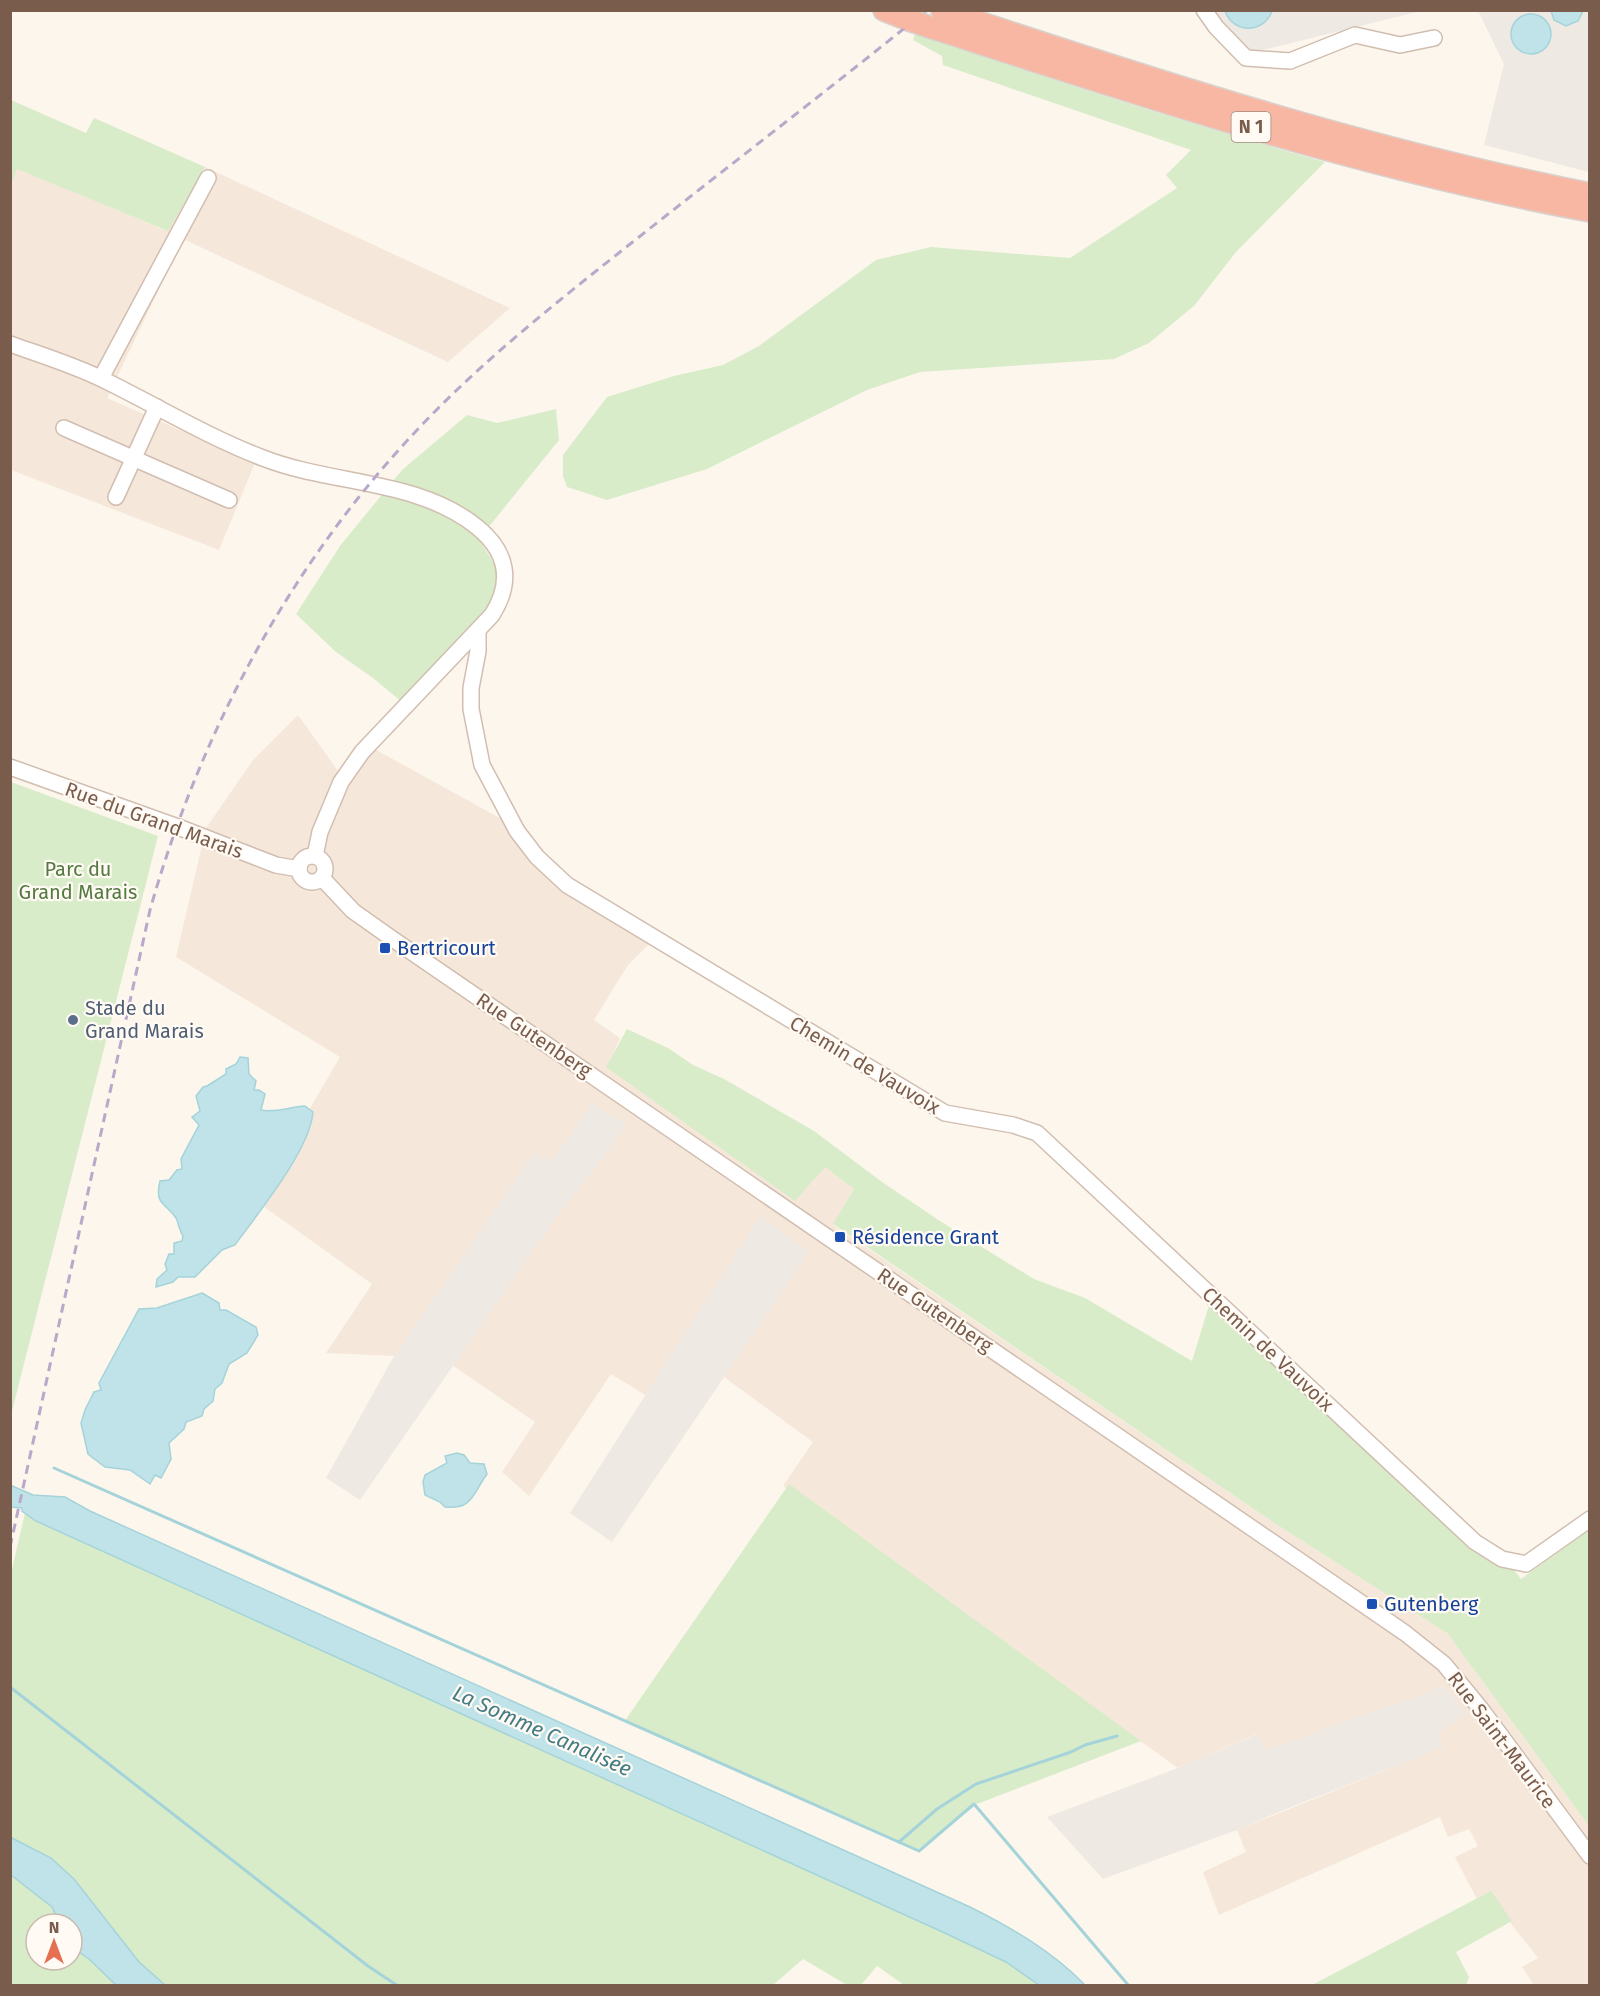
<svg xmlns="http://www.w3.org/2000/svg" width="1600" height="1996" font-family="'Fira Sans',sans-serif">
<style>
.residential{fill:#f5e8da}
.industrial{fill:#efe9e4}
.green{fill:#d8ecc9}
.water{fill:#bfe3e8;stroke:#a5d3da;stroke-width:1.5}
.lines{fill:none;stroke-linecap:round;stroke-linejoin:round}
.stream{stroke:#a5d3da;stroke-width:3}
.minor-casing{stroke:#d1beb0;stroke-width:18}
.highway-casing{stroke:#dad1cd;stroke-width:24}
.minor{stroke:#fff;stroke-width:15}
.highway{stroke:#f7b7a3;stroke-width:21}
.rail{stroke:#b9a8c9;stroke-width:3;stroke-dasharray:9 6;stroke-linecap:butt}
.highway-bridge-casing{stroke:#dad1cd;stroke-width:24;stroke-linecap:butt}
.highway-bridge{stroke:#f7b7a3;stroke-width:21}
.transit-dot{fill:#1a4fb4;stroke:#fffaf3;stroke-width:2}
.service-dot{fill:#5c6f8a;stroke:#fffaf3;stroke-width:2}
.labels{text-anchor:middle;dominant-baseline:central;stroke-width:4.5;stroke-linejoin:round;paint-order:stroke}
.shield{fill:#fffaf3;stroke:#a28b7f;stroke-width:1.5}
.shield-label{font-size:18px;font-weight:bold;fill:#7a5c4d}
.street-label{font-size:20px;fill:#7a5c4d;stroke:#fffaf3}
.park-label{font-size:20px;fill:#537a41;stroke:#fffaf3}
.transit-label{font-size:20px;fill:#164399;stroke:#fffaf3;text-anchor:start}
.service-label{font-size:20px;fill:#4e5e75;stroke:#fffaf3;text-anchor:start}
.water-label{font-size:21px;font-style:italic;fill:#437c86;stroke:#fffaf3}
</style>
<rect width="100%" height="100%" fill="#fdf6ec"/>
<g class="residential">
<polygon points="205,167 510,308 448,362 183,239 107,398 255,463 219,550 11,470 10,185 17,168 167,231"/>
<polygon points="298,715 338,771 360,741 505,821 535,864 651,942 628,965 594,1020 620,1038 607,1067 795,1200 824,1166 854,1189 833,1225 1279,1526 1447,1633 1589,1826 1589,1985 1534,1985 1522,1967 1538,1958 1508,1920 1482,1909 1455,1857 1478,1846 1469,1829 1448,1837 1440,1817 1219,1915 1203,1872 1246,1852 1237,1830 1443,1747 1436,1735 1445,1686 1266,1750 1257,1734 1178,1768 783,1486 813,1442 724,1377 655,1401 611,1374 529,1496 502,1472 535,1422 449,1363 394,1356 326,1353 372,1284 256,1201 340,1057 176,957 206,828 253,760"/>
</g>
<g class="industrial">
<polygon points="1214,11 1421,11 1247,54"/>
<polygon points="1478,11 1589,11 1589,172 1484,145 1504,64"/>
<polygon points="592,1103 627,1125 548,1229 360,1500 326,1478 394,1356 534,1153 551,1161"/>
<polygon points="760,1216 809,1252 612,1542 570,1513"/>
<polygon points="1445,1686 1465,1714 1436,1735 1444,1747 1286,1809 1237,1830 1103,1879 1047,1817 1178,1768 1258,1734 1266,1750"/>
</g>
<g class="green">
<path d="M 916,32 C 1051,81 1187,123 1325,162 L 1236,252 L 1194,306 L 1149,343 L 1114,359 L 920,372 L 867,390 L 707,469 L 607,500 L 567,487 L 563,476 L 563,455 L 607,397 L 674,376 L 723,365 L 759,346 L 876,260 L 931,247 L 1070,258 L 1177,188 L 1166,175 L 1191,150 L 943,65 L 942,56 L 913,40 Z"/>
<polygon points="11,100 86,133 94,118 205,167 168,231 17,169 11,185"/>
<polygon points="556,409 559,440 479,539 496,567 497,598 481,621 402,702 373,678 336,652 296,614 340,546 402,470 467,415 497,423"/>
<polygon points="11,782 158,836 11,1415 10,782"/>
<polygon points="627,1029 668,1048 693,1065 724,1079 814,1131 882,1182 943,1223 1034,1279 1085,1298 1192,1361 1210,1302 1510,1565 1521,1579 1589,1530 1589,1826 1447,1633 1279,1526 833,1224 854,1189 825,1167 795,1201 606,1067"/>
<polygon points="789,1484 1141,1741 977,1804 917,1850 624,1722"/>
<polygon points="25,1513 36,1521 947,1934 1006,1962 1039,1985 904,1985 877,1966 861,1985 847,1985 803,1959 772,1986 154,1985 11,1841 10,1578"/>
<polygon points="10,1869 57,1907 67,1924 36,1924 36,1960 72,1960 72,1931 119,1985 11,1985"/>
<polygon points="1491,1891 1512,1921 1456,1952 1469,1977 1466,1985 1312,1985"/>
</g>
<g class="water">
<path d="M 1225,11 L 1225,10 L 1272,11 C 1264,34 1233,34 1225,11 Z"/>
<polygon points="1551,11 1551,10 1583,11 1578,21 1566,26 1554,20"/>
<circle cx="1531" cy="34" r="20"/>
<path d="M 240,1057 L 248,1058 L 249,1074 L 256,1081 L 254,1090 L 259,1090 L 265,1094 L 261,1110 C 276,1113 289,1107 305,1106 L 313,1112 C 310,1150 258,1213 235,1245 L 222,1250 L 195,1277 L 178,1277 L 173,1282 L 156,1287 L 157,1279 L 167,1270 L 165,1264 L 169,1254 L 174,1254 L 174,1243 L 182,1241 L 183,1236 C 179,1230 179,1224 176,1218 C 166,1203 154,1205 160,1181 L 169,1180 L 177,1170 L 182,1169 L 181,1159 L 199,1125 L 192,1117 L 200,1111 L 196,1096 L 203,1087 L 207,1086 L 226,1074 L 226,1069 L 236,1064 Z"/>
<polygon points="202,1293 219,1303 220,1310 226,1310 256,1327 258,1335 247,1353 229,1364 222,1383 215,1389 213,1401 204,1409 202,1416 186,1422 184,1429 169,1443 171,1459 161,1478 155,1475 150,1484 130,1470 105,1467 88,1454 81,1423 85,1410 94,1392 101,1390 99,1383 139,1309 157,1308"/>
<path d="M 457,1453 L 464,1455 L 470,1463 L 484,1464 L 487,1474 C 473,1493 473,1510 445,1507 L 440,1502 L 425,1495 L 423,1482 L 425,1475 L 447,1463 L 445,1456 Z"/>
<path d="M 10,1485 L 33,1495 L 65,1497 L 90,1511 L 970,1907 C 1012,1928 1052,1951 1085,1985 L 1039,1985 L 1006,1962 L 947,1934 L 36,1521 L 22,1511 L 22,1508 L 11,1507 Z"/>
<polygon points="10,1837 51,1858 74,1879 139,1962 165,1985 116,1985 89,1959 72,1947 72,1924 60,1924 52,1907 11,1875"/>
</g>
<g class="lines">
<g class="stream">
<polyline points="54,1468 919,1851 974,1804 1129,1986"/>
<polyline points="10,1687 368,1966 398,1986"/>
<polyline points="899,1842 937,1809 976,1784 1071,1752 1085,1745 1117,1736"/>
</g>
<g class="minor-casing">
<g id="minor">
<polyline points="1204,10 1216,27 1246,58 1290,61 1355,35 1400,45 1434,38"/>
<path d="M 10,344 C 41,355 74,365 104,380 C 157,406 208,437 263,458 C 332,485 418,479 477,527 C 508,552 513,582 492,615 L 362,752 L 341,782 L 320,832 L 315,856"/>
<polyline points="101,378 208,178"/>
<polyline points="64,428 229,500"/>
<polyline points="116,497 157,407"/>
<polyline points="478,630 478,651 471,688 471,709 482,765 517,831 537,857 567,885 945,1113 1013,1125 1037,1133 1475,1542 1502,1559 1526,1564 1590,1519"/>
<polyline points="10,767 178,827 276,865 299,869"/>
<circle cx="312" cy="869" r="13"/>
<polyline points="322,878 353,911 394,940 1405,1633 1444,1664 1481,1709 1590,1856"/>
</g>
</g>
<g class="highway-casing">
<g id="highway">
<polyline points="884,10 909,20"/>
<path d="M 942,10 C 1155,81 1369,150 1590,194"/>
<path d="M 924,25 C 1142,96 1363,169 1590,211"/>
</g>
</g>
<use href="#minor" class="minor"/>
<use href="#highway" class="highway"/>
<path class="rail" d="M 10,1547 L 150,910 C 200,733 290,564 418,429 C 485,358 562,298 639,237 C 735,161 832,87 927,10"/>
<g class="highway-bridge-casing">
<polyline id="highway-bridge" points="909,20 924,25"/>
</g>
<use href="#highway-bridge" class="highway-bridge"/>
</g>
<g class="transit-dot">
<rect x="379" y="942" width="12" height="12" rx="3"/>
<rect x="834" y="1231" width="12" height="12" rx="3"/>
<rect x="1366" y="1598" width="12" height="12" rx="3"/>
</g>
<circle class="service-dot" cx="73" cy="1020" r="6"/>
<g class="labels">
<rect class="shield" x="1231.5" y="112" width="39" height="30" rx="4.5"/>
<g class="shield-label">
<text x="1251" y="127">N 1</text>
</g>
<g class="street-label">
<text transform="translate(154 820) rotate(20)">Rue du Grand Marais</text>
<text transform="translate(534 1035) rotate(34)">Rue Gutenberg</text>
<text transform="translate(865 1065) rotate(31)">Chemin de Vauvoix</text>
<text transform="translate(935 1310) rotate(34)">Rue Gutenberg</text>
<text transform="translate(1268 1349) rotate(43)">Chemin de Vauvoix</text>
<text transform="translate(1502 1740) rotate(53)">Rue Saint-Maurice</text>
</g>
<g class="park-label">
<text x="78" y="869">Parc du<tspan x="78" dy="23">Grand Marais</tspan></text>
</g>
<g class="transit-label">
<text x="397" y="948">Bertricourt</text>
<text x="852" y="1237">Résidence Grant</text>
<text x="1384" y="1604">Gutenberg</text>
</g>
<g class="service-label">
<text x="85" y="1008">Stade du<tspan x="85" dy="23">Grand Marais</tspan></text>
</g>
<g class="water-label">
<text transform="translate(542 1731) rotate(24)">La Somme Canalisée</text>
</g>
</g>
<rect width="1600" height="1996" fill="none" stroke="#7a5c4d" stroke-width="24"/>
<g transform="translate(54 1942)"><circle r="28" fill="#fffaf3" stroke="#cabbb1" stroke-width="1.5"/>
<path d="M0-4.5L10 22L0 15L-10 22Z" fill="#e76f51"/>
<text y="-9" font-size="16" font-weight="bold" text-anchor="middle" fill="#7a5c4d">N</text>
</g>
</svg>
